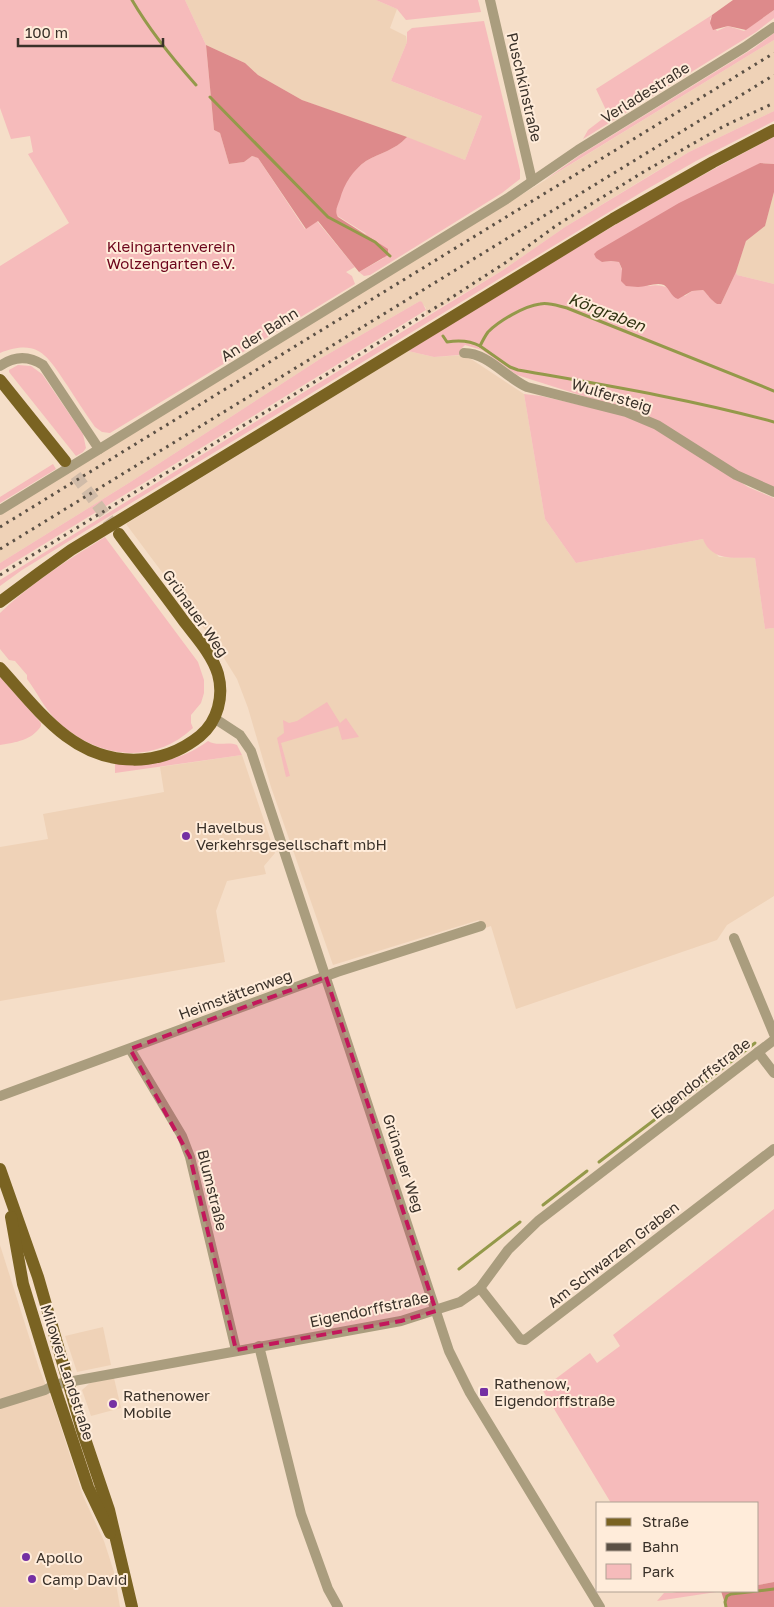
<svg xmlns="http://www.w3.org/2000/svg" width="774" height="1607" font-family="'Golos Text',sans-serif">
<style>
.built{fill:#efd2b7}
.green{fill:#f6bbbb}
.forest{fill:#dd8a8b}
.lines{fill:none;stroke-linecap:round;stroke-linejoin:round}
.stream{stroke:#94994a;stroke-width:3}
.primary-tunnel{stroke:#d0bba8;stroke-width:12;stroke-dasharray:12 6;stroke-linecap:butt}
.street{stroke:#aa9d7e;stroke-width:10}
.primary{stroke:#7a6322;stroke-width:12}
.rail{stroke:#5b5045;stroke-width:3;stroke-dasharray:2.5 5;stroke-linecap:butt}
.marked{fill:#c2185b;fill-opacity:0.2;stroke:#c2185b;stroke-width:4;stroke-dasharray:10 6;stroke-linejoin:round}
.poi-dot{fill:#7530a3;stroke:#ffecda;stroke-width:2}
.labels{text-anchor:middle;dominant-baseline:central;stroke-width:4;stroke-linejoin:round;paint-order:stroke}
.street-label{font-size:15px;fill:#3a3129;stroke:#ffecda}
.park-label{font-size:15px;fill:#6c041b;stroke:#ffecda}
.poi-label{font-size:15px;fill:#3a3129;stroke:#ffecda;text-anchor:start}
.water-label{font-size:16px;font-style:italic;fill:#323412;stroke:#ffecda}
</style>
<rect width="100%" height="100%" fill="#f5dec8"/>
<g class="built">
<polygon points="185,0 376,0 397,9 390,28 406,36 407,42 391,81 482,116 465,160 302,100 258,75 245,63 206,45"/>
<polygon points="774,40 774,111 689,152 647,177 565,227 503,270 426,316 426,308 420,301 323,357 132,481 0,563 0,514"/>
<polygon points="774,192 774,284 737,275 736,272 746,241 765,225"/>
<polygon points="408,351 434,357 465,355 524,394 545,519 576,563 703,539 719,557 755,558 765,629 774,628 774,896 727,925 717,940 516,1009 491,926 482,929 479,920 333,965 271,787 248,708 237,679 212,639 126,524"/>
<polygon points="242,755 275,853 264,866 266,874 227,881 216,911 225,962 0,1001 0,847 48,839 43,814 164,792 160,767"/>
<polygon points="0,1245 39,1368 55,1409 83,1496 104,1541 114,1572 120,1607 0,1607"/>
<polygon points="103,1327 111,1365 77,1372 65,1336"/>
<polygon points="114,1378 121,1408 91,1416 82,1390 90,1383"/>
</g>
<g class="green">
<path d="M 0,0 L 185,0 L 206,45 L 214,130 L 220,133 L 229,164 L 244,162 L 252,156 L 258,158 L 305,229 L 317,221 L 355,267 L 346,272 L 352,276 L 355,284 L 110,433 L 102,432 L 95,427 C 85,413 76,399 67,385 C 47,356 39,338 0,353 L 0,266 L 69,223 L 28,154 L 33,152 L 30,136 L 11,139 L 0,108 Z"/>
<polygon points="376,0 478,0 481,12 406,20 397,9"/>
<polygon points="774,10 774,18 756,32 583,139 588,130 605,117 606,110 596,89 712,15 710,19 717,31 728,26 744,31"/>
<path d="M 484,21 L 520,170 L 520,179 L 502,193 L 370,275 L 364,276 L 359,272 L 384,258 L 365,233 L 336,215 C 336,195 349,172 366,161 C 381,152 394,151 407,137 L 465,160 L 482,116 L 391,81 L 407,42 L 407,32 L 412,28 Z"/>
<polygon points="774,33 774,40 545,180 580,155 754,48"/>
<polygon points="774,111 774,121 696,161 642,192 100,522 22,570 0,586 0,580 200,456 503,270 565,227 689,152"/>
<path d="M 774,137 L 774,164 L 760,163 L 602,262 L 611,261 L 619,262 L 623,273 L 649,286 C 663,283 672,290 685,296 L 692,291 L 703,290 L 717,304 L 721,304 L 736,272 L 737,275 L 774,284 L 774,487 L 753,480 L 627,410 L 517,375 L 482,350 L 465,345 L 461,349 L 459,355 L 434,357 L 408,351 C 528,277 648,202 774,137 Z"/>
<polygon points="420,301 422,302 426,310 0,571 0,563 132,481 323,357"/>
<polygon points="18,365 31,366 42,374 83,434 86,448 83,452 76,456 9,372 9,370"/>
<path d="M 524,394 L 541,396 L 623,415 L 661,430 L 748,487 L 774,498 L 774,628 L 765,629 L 755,558 C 735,557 712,562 703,539 L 576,563 L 545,519 Z"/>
<polygon points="53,464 56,469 0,503 0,497"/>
<path d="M 105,537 L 198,662 L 204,680 L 204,693 L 201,703 L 191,715 L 191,723 L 193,728 C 151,767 95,757 56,720 C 44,708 37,692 27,679 L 27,675 L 15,661 L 9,660 L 0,649 L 0,613 C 30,584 69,559 105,537 Z"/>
<path d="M 0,677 L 41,723 L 41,726 C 31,741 16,742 0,745 Z"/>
<polygon points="327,702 340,723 346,718 359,737 342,740 338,726 281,743 290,776 286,777 277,738 284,733 283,720 289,723 297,721"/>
<path d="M 208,741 C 218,747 227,741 237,745 L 242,755 L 115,773 L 115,763 C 153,763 176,764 208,741 Z"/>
<polygon points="774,1209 774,1582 758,1585 758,1503 611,1503 542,1389 590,1353 597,1363 620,1346 613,1335"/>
<polygon points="681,1591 723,1591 657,1601 664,1593 672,1593"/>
</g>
<g class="forest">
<polygon points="733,0 774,0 774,10 746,30 728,26 713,30 710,23 712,15"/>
<path d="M 206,45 L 245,63 L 258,75 L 302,100 L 407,137 C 394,151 381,152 366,161 C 353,170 344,184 340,199 C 338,205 334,211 338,217 L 388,249 L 388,255 L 359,272 L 318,221 L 306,229 L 258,158 L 252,156 L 244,162 L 229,164 L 220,133 L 214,130 Z"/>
<path d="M 760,163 L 774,164 L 774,192 L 765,226 L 746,241 L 736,272 L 721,304 L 717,304 C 711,300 708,295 703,290 L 692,291 L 678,299 C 671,297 670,289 664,285 C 656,282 646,287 638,287 C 634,287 630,286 626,286 L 621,281 L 622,269 L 619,262 L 611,261 L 602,262 L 596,258 L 594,254 L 597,251 L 679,203 Z"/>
<polygon points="774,1582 774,1607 726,1607 721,1591 758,1591 758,1585"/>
</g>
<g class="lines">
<g class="stream">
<path d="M 132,0 C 150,31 172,58 196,85"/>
<polyline points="210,97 328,217 375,242 390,256"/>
<path d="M 443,336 L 447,342 C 459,340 469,340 480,346 C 482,342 485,336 488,332 C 499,321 524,306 540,304 C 549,302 558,306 567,308 L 774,391"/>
<path d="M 480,346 L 510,367 L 518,370 C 604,385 690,399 774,422"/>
<polyline points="683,1099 755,1043"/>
<polyline points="599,1162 674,1105"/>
<polyline points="543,1205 587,1171"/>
<polyline points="459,1269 520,1222"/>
<polyline points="726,1607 725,1602 727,1596 731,1594 774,1589"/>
</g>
<polyline class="primary-tunnel" points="65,461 119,534"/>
<g class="street">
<polyline points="490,0 532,181"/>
<path d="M 464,353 C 488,353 505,377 527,387 L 626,412 L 657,425 L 736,475 L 774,492"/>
<path d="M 0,366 C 14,356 28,355 43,365 L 99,449"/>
<polyline points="0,510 508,198 578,150 745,47 774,27"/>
<polyline points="214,718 240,735 251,751 449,1351 470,1393 600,1607"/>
<polyline points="734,938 774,1034"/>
<polyline points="130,1049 182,1136 190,1157 236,1350"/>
<polyline points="758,1052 774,1073"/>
<polyline points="0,1096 337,972 481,926"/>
<polyline points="480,1288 520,1339 525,1340 774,1149"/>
<polyline points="259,1346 301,1514 328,1589 338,1607"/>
<polyline points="0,1404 45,1390 54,1385 68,1382 401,1321 460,1302 480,1288 508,1250 538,1221 774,1040"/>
</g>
<g class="primary">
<polyline points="0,380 65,461"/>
<polyline points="0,602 39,573 71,550 613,219 713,162 774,130"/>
<path d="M 0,668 C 21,691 41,717 66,736 C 107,767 160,768 200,736 C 218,721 224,696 218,674 C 212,654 195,636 183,620 C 162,591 140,563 119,534"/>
<polyline points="0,1169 38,1277 82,1430 109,1510 132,1607"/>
<polyline points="11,1217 23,1284 54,1385 88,1487 110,1533"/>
</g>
<g class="rail">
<polyline points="0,527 774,53"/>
<polyline points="0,549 774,75"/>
<polyline points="0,575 443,303 505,263 557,225 645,171 724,126 774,103"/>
</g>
</g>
<path class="marked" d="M 326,977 L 436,1311 L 401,1321 L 236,1350 L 190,1157 L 130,1049 Z"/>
<g class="poi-dot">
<circle cx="186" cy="836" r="5"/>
<rect x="479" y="1387" width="10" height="10" rx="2.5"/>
<circle cx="113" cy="1404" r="5"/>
<circle cx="26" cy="1557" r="5"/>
<circle cx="32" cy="1579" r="5"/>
</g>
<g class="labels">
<g class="street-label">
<text transform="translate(525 87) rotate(77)">Puschkinstraße</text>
<text transform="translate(645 92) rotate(-32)">Verladestraße</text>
<text transform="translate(259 334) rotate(-32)">An der Bahn</text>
<text transform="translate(612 395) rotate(17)">Wulfersteig</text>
<text transform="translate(196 613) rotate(55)">Grünauer Weg</text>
<text transform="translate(235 994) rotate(-20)">Heimstättenweg</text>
<text transform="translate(700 1078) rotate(-38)">Eigendorffstraße</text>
<text transform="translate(404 1163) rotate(72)">Grünauer Weg</text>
<text transform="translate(213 1190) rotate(76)">Blumstraße</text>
<text transform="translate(613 1254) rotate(-38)">Am Schwarzen Graben</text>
<text transform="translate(369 1309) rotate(-12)">Eigendorffstraße</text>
<text transform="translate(68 1372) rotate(72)">Milower Landstraße</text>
</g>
<g class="park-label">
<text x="171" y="246">Kleingartenverein<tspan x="171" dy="17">Wolzengarten e.V.</tspan></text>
</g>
<g class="poi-label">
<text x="196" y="827">Havelbus<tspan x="196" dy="17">Verkehrsgesellschaft mbH</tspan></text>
<text x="494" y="1383">Rathenow,<tspan x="494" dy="17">Eigendorffstraße</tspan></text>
<text x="123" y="1395">Rathenower<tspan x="123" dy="17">Mobile</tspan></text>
<text x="36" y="1557">Apollo</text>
<text x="42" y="1579">Camp David</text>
</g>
<g class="water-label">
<text transform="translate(607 312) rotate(21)">Körgraben</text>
</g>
</g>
<rect x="596" y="1502" width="162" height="90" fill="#ffecda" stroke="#b0a193"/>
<rect x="606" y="1518" width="25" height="8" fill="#7a6322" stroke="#b0a193"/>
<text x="642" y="1527" font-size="15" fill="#3a3129">Straße</text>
<rect x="606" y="1543" width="25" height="8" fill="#5b5045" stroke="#b0a193"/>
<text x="642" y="1552" font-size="15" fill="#3a3129">Bahn</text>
<rect x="606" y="1564" width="25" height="15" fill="#f6bbbb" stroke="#b0a193"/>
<text x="642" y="1577" font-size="15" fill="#3a3129">Park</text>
<path d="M18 38v8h145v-8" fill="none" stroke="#3a3129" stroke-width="2.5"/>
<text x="25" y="38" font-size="15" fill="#3a3129" stroke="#ffecda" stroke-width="4" paint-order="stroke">100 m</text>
</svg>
